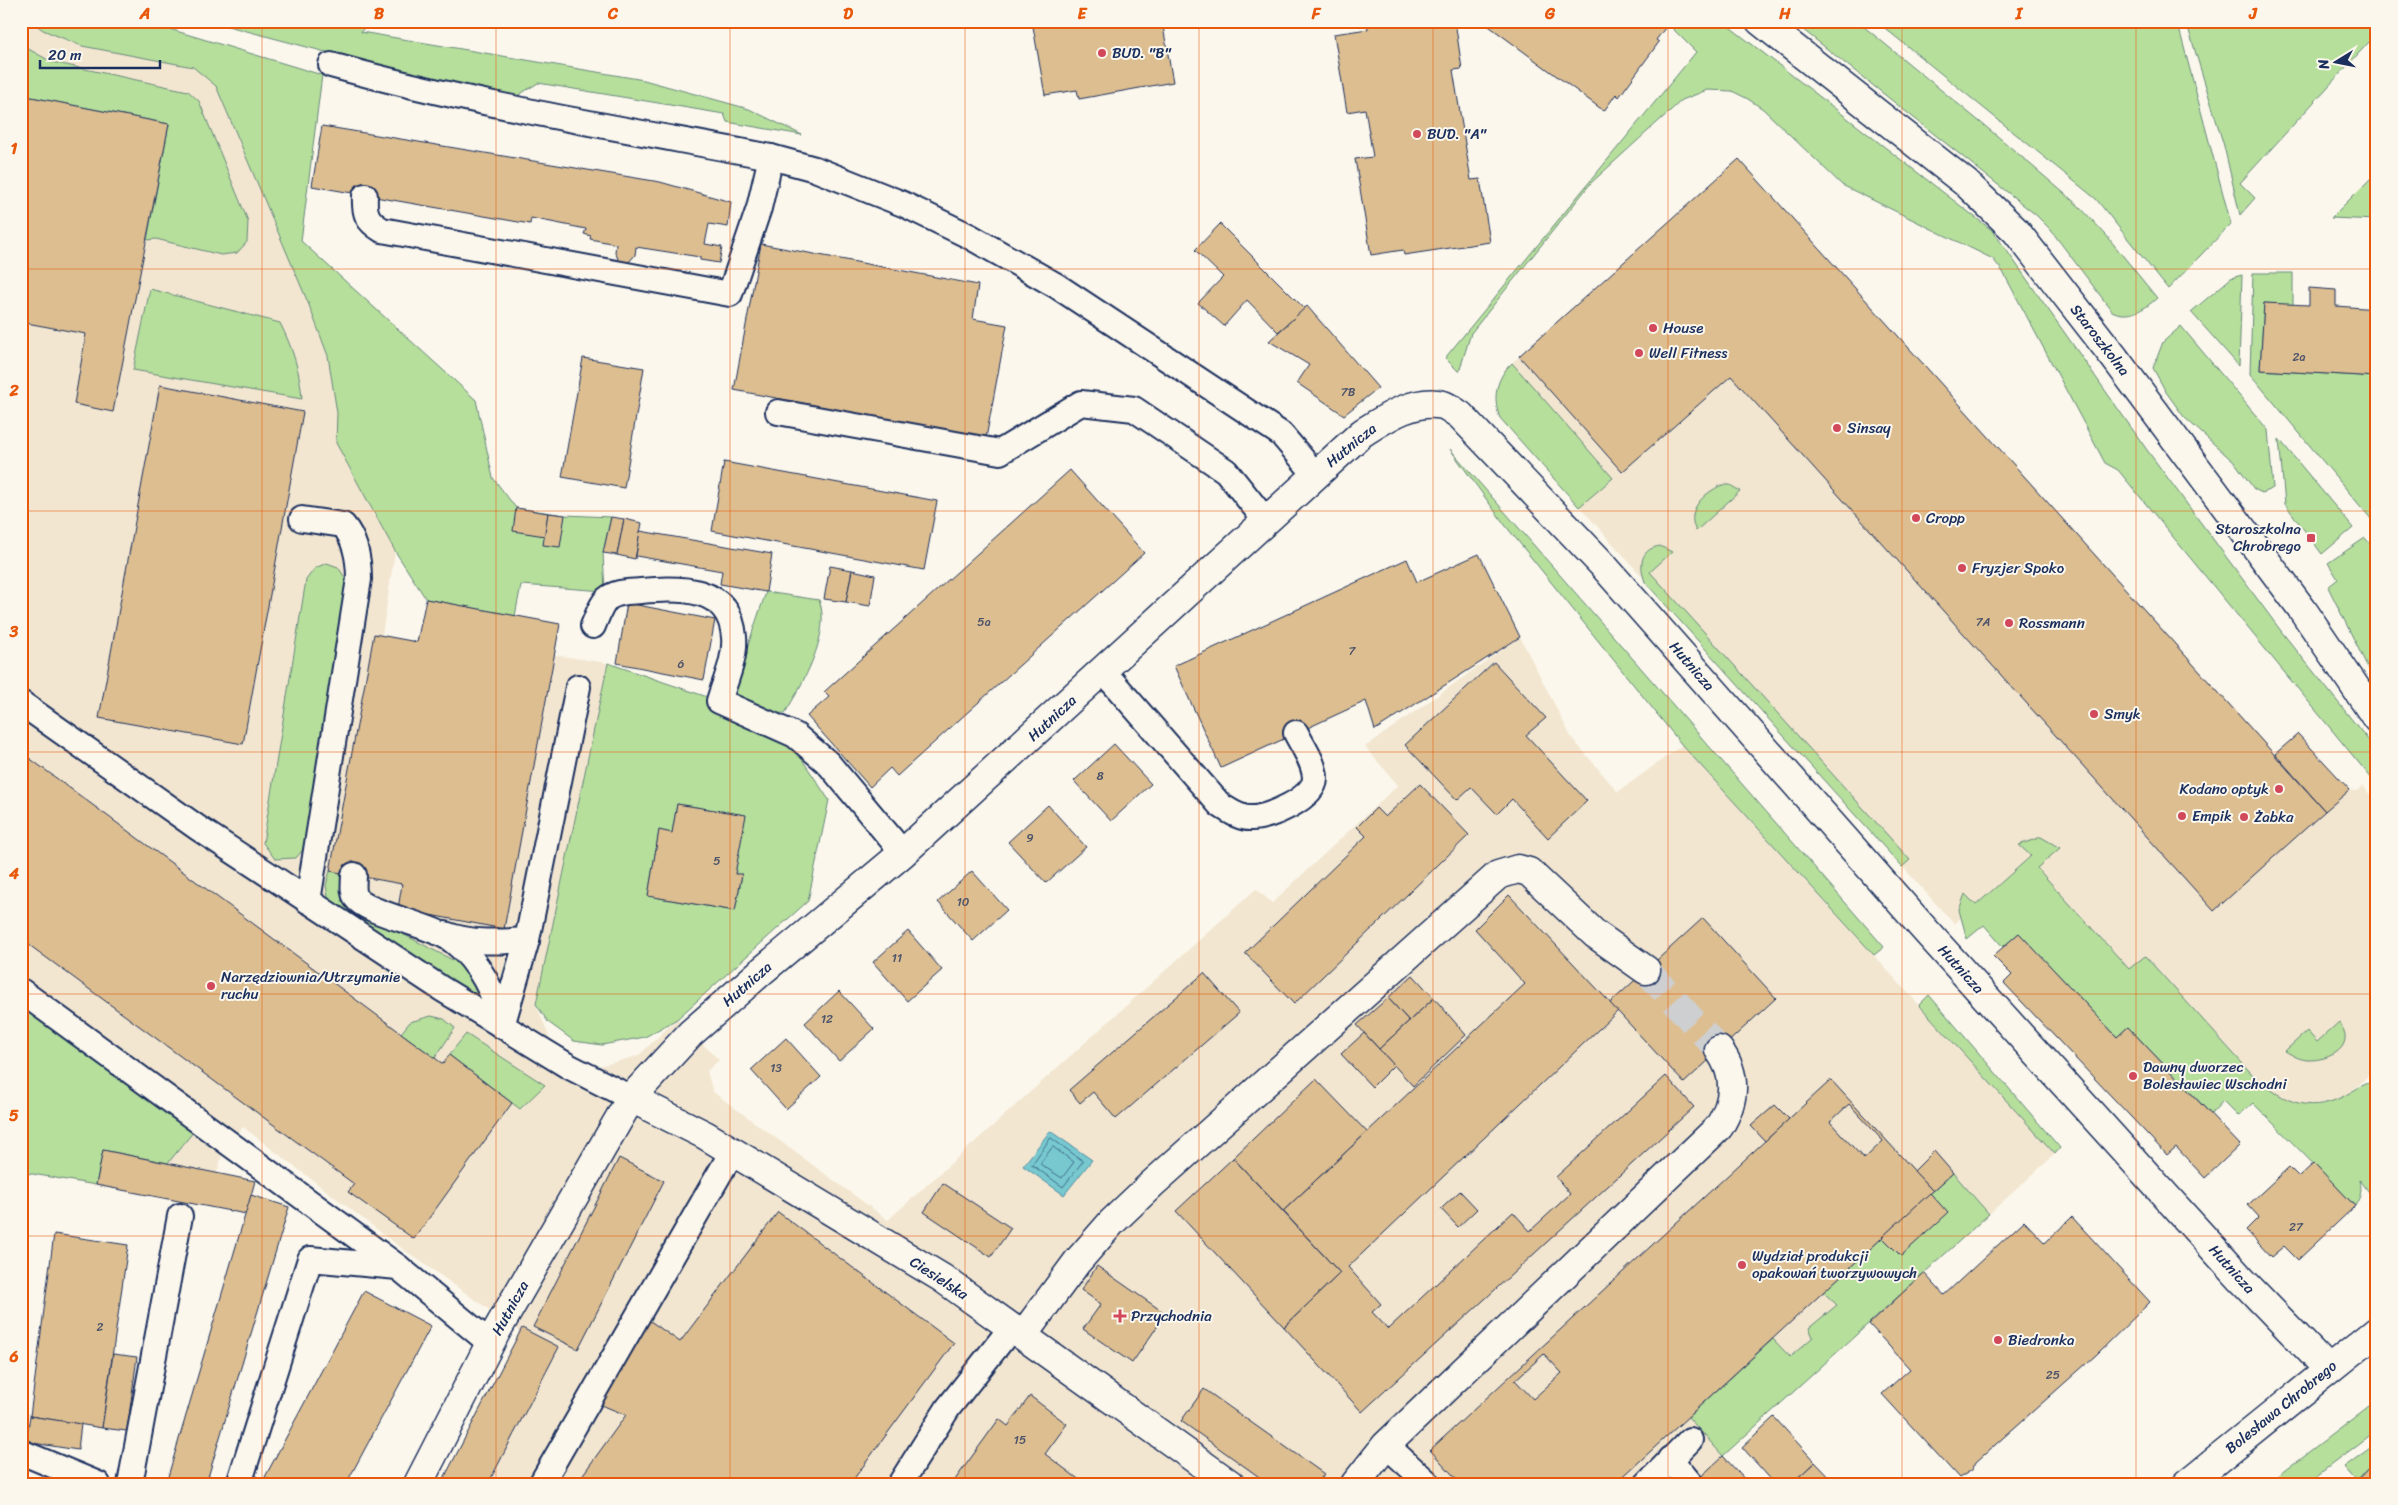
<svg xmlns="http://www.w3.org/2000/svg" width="2398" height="1505" font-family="Sriracha,sans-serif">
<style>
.built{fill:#f2e6d0}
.green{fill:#b6df9b;stroke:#68877c;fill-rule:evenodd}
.water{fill:#77c8cf;stroke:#528ba2}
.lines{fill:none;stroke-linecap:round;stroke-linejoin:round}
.shore{stroke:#406c8b;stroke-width:1}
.building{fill:#ddbe90;stroke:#1b2f5e;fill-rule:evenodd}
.minor-tunnel{stroke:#cecfd0;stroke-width:28;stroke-dasharray:28 14;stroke-linecap:butt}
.service-casing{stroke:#1b2f5e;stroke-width:28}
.minor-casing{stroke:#1b2f5e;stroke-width:31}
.tertiary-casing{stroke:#1b2f5e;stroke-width:31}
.service{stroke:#fbf7ec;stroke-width:24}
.minor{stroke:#fbf7ec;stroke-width:28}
.tertiary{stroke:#fbf7ec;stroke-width:28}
.grid{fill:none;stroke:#e8590c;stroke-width:1;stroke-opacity:0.55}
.poi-dot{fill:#d1495b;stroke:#fbf7ec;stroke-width:2}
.labels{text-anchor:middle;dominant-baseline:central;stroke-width:4;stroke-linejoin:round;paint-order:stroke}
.number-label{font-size:12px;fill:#4c536a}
.poi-label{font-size:15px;fill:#1b2f5e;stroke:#fbf7ec;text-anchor:start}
.street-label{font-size:15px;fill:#1b2f5e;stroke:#fbf7ec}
.neatline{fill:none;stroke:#e8590c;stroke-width:2}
.grid-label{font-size:16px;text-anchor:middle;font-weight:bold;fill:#e8590c}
</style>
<rect width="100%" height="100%" fill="#fbf7ec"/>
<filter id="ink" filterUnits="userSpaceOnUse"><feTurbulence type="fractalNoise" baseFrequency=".02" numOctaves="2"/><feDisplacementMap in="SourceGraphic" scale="10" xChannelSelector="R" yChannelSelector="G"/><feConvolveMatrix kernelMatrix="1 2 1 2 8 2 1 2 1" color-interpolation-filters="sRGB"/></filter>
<g filter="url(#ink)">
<g class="built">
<polygon points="21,21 59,21 58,27 322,75 301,241 476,400 395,551 382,635 417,642 426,599 560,624 555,655 608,663 536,1004 552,1044 595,1067 638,1056 677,1019 719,1060 707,1071 713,1092 888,1220 1256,889 1272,903 1398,785 1365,747 1520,637 1571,737 1618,792 1682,745 2055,1154 1723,1456 1696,1481 1698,1484 454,1484 521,1354 518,1330 400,1247 243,1127 222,1155 217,1173 246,1214 21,1172"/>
<polygon points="1739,159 2275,754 2298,734 2349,790 2357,791 2362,786 2377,802 2377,1066 2357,1087 2345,1096 2332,1102 2304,1105 2283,1099 2268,1090 2252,1074 2145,956 2129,970 2028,859 1954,924 1500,418 1496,405 1497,386 1505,369"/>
</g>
<g class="green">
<polygon points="31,21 143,21 322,75 301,241 476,400 493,478 516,508 565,515 611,517 603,553 605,591 521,585 515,616 426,599 395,551 336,443 337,413 328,356 309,305 216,86 193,67 82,46 43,30"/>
<polygon points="209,21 368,21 361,32 644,80 749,109 802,135 727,122 724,114 538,83 517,96 386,68"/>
<polygon points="1665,21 1722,21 1993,231 2147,450 2281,631 2377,751 2377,785 2118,470 2105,463 2003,272 1993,259 1842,185 1763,109 1748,99 1732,91 1707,90 1682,100 1591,183 1471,333 1459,372 1445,358 1696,52"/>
<path d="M 1792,21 L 1857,21 L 2002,140 L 2079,206 L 2106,235 L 2157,298 C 2144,310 2128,319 2112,311 L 2050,229 L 2036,215 Z"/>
<polygon points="1876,21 2177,21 2231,224 2168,289 2096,199"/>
<polygon points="2186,21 2377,21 2377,50 2369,42 2240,183 2255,198 2240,215 2224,146"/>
<polygon points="21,45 52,62 188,91 199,101 248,221 247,242 237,253 221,255 156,239 147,240 169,124 21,95"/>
<polygon points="2377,172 2377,220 2331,218"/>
<polygon points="2253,273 2293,273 2293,305 2264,303 2260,370 2377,377 2377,526 2250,374"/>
<polygon points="2242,275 2239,366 2191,312 2231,278"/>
<path d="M 150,289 L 280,323 C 293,349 300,371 302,399 L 133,370 Z"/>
<polygon points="2181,326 2268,430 2273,488 2262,493 2254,489 2236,464 2184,417 2166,392 2153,368 2163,342"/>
<path d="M 1512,363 L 1613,478 L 1579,507 L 1500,418 C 1492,398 1496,378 1512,363 Z"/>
<polygon points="2279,439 2353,528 2322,554 2285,504"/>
<polygon points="1450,449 1884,947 1874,955 1682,745 1505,525"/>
<path d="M 1722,485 L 1730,485 L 1740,491 L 1696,531 C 1685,510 1704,493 1722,485 Z"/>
<polygon points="2365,538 2377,552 2377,681 2369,670 2328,587 2338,579 2328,563"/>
<path d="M 1660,546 L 1672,552 L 1650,572 L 1910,860 L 1902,867 L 1645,582 C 1639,565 1640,549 1660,546 Z"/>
<polygon points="327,563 338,567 350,585 307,845 296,858 275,859 263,843 306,580 315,568"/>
<path d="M 766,592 L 819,600 C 832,633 802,685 785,713 L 771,714 L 731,695 Z"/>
<path d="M 608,663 L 719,701 L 791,743 L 829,800 L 808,901 L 677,1019 L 645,1037 L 602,1045 L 574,1041 L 548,1022 L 536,1004 ZM 677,804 L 745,815 L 735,874 L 742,875 L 735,911 L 648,896 L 659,831 L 672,833 Z"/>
<path d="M 2041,837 L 2060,848 L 2037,868 L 2129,969 L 2145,956 L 2252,1074 C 2279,1099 2306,1115 2342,1097 C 2354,1091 2363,1083 2377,1081 L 2377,1203 L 2360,1180 C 2362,1191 2361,1196 2355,1206 L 2253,1103 L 2238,1116 L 2223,1101 L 2211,1114 L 2128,1027 L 2117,1037 L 2019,933 L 2003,947 L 1984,925 L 1967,939 L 1959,910 L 1965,894 L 1976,905 L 2031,856 L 2019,845 Z"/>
<polygon points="330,871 340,872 342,902 462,965 484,995 471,994 329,903 326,885"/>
<polygon points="1929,995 2060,1148 2055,1154 1919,1005"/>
<polygon points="21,1006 194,1131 168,1163 103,1150 96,1185 21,1172"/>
<polygon points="431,1016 444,1019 455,1028 435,1058 401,1033 410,1022"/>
<path d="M 2339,1022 C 2358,1047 2329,1061 2307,1060 C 2298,1059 2292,1055 2285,1051 L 2307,1031 L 2317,1042 Z"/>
<polygon points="466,1034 545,1085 520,1109 449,1055"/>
<polygon points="1953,1173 1989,1214 1723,1456 1688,1417 1773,1339 1790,1357 1813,1337 1809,1328 1837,1305 1823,1292"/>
<polygon points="2377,1400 2377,1430 2306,1484 2277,1484 2276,1477"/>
<polygon points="2377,1443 2377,1461 2357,1482 2344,1467"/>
</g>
<polygon class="water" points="1050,1131 1092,1160 1064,1195 1023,1166"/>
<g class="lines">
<g class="shore">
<polygon points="1051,1138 1083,1161 1063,1187 1032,1165"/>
<polygon points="1053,1147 1074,1162 1062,1178 1040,1164"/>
</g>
</g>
<g class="building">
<polygon points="1032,21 1162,21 1173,82 1079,99 1077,90 1045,95"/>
<polygon points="1376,21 1455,21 1462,69 1453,70 1471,180 1480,179 1490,242 1404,255 1403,250 1371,255 1355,159 1373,157 1365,109 1347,112 1334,34 1368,29 1367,23"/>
<polygon points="1482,21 1664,21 1668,24 1656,40 1659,42 1619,97 1616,94 1604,111"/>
<polygon points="21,95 169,124 113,412 74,404 86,334 21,322"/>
<polygon points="322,126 660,182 731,202 728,227 709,224 705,244 722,247 719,263 700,260 700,257 636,247 635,255 629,262 619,261 615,252 616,244 590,239 591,236 584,234 586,229 531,218 530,224 312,186"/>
<polygon points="1739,159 2325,811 2214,911 1731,376 1622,472 1519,356"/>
<polygon points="1220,224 1305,309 1278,332 1247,300 1224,326 1198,303 1223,277 1195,250"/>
<polygon points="761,244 978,285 973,319 1007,325 986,438 734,390"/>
<polygon points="2309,288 2336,290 2336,306 2377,309 2377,377 2260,370 2264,303 2309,305"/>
<polygon points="1307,306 1378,388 1344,415 1297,383 1309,365 1269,341"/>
<polygon points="583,358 644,368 624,488 562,477"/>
<polygon points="160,385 303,412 243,744 99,718"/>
<polygon points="724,462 937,501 924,570 712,531"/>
<polygon points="1070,470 1144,553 897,776 890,768 870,787 807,716 829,697 824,692"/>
<polygon points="516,508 548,513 545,536 513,531"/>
<polygon points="548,513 565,515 560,547 543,545"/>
<polygon points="611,517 624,519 617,555 603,553"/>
<polygon points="624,519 642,523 635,559 617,555"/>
<polygon points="640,531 772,554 766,592 720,584 722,571 636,556"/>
<polygon points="1479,554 1520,637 1375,730 1366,701 1221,768 1174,666 1407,559 1417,582"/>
<polygon points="830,566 852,570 846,602 824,599"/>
<polygon points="852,570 875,575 870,606 846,602"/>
<polygon points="426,599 560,624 504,929 398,909 402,884 330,871 374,634 417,642"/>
<polygon points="627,603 715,620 704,680 617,663"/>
<polygon points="1494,662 1546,718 1526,735 1587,801 1548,838 1512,799 1497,814 1471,787 1457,800 1405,745"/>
<polygon points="2298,734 2350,790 2325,811 2275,754"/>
<polygon points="1114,744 1151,784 1111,821 1074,781"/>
<polygon points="21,752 443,1064 449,1055 512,1103 414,1239 348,1192 354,1184 21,939"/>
<polygon points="1420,784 1469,835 1294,1004 1245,953 1366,836 1357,827 1376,808 1385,817"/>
<polygon points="677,804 746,815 735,874 742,874 735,911 648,896 659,830 672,833"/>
<polygon points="1048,805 1086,847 1046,883 1008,842"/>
<polygon points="972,871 1007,910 973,941 938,902"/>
<polygon points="1509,895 1618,1011 1348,1267 1381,1304 1372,1312 1388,1329 1513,1212 1530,1231 1570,1194 1556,1177 1666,1076 1694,1107 1362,1412 1284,1327 1340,1273 1283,1211 1525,984 1475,929"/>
<polygon points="1703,918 1776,998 1684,1083 1610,1003"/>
<polygon points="908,931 942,970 907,1001 873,962"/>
<polygon points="2019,933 2117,1037 2128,1027 2240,1145 2205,1178 2176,1147 2167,1155 2004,983 2012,975 1993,956"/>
<polygon points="1204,973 1239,1013 1116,1119 1093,1092 1080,1103 1069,1090"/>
<polygon points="1413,975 1434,998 1409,1021 1388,998"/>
<polygon points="839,991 874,1029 839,1061 805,1023"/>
<polygon points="1388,998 1409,1021 1379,1049 1357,1025"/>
<polygon points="1434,998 1466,1035 1413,1086 1379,1049"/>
<polygon points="1364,1033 1394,1065 1372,1087 1341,1054"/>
<polygon points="786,1038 821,1077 786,1109 751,1070"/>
<polygon points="1316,1079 1367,1132 1283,1211 1233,1158"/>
<path d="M 1831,1080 L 1933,1191 L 1615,1484 L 1461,1484 L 1430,1450 ZM 1849,1104 L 1883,1141 L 1864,1159 L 1830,1122 ZM 1544,1354 L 1562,1373 L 1533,1399 L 1515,1380 Z"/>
<polygon points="1775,1105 1789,1119 1765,1141 1751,1126"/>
<polygon points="103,1150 255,1181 246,1214 96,1185"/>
<polygon points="1934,1151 1953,1173 1933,1191 1914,1171"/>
<polygon points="619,1158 664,1181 578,1349 533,1327"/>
<polygon points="1233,1158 1340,1273 1284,1327 1176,1211"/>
<polygon points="2314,1163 2355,1206 2298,1260 2284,1246 2271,1257 2246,1230 2259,1217 2248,1205 2289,1167 2299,1177"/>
<polygon points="943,1183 1011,1228 991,1257 924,1212"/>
<polygon points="1460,1191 1477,1209 1458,1227 1441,1209"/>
<polygon points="1930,1193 1948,1213 1901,1256 1882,1237"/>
<polygon points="251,1195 289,1207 206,1484 183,1484 167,1480"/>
<polygon points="778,1212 954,1343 850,1484 576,1484 626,1415 599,1404 646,1318 680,1342"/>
<polygon points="2072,1217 2150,1302 2096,1355 1976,1462 1972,1470 1959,1478 1882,1394 1910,1369 1869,1324 1924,1273 1944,1295 2024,1221 2045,1243"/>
<polygon points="54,1234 128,1245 102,1428 30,1416"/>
<polygon points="1097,1266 1166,1314 1132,1363 1083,1329 1101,1304 1081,1290"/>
<polygon points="364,1291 431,1326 346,1484 278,1484 265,1477"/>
<polygon points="522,1328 559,1347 488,1484 441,1484"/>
<polygon points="113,1354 137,1357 127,1431 102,1428"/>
<polygon points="1204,1389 1324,1474 1317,1484 1269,1484 1181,1421"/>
<polygon points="1030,1396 1067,1424 1045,1454 1085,1484 952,1484 999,1419 1008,1426"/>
<polygon points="30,1416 81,1424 78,1450 26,1442"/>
<polygon points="1774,1417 1815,1462 1791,1484 1775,1484 1742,1447"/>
<polygon points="1723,1456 1749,1484 1698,1484 1696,1481"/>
<polygon points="2377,1461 2377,1484 2355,1484 2357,1482"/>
<polygon points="1815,1462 1836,1484 1791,1484"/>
</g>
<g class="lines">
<polyline class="minor-tunnel" points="1646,970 1719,1050"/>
<g class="service-casing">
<g id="service">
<path d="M 331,65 C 475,105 624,129 771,157"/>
<path d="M 365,196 C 364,214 367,221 382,230 L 730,294 L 759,208 L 771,157 L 815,169 L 903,204 L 969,236 L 1057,286 L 1281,434 L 1315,474"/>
<polyline points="778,412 1000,452 1081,403 1134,409 1226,471 1266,521"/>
<path d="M 302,519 L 343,525 C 356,540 359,559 359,579 L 308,901"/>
<path d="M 593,626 C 597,617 600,606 607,599 C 616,591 630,592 641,591 C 680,587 730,586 734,637 C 736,658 725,681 719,701 L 795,735 L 828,763 L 903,853"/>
<path d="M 1103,671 L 1220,805 C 1230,811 1240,819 1252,818 C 1269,818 1314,798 1315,779 C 1315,763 1303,747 1296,733"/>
<polyline points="21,703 198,828 442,989 568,1066 631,1098"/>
<path d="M 354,875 C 354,882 352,891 356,898 C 367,914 434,925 453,941 C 479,961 496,995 502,1026"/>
<path d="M 445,934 C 471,944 500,942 527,940"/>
<polyline points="21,991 398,1267 490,1343"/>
<polyline points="502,1026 527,940 578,687"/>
<polyline points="1386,1445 1429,1484"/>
<polyline points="21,1452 98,1484"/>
<polyline points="1670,1459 1691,1484"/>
<polyline points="130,1484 180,1216"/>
<polyline points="239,1484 310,1259 398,1267"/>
<polyline points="541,1484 732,1152"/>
<polyline points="900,1484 948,1408 1012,1327"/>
<polyline points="1647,1484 1690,1440"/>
</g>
</g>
<g class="minor-casing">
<g id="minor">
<polyline points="1760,21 1967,184 2016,231 2114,357 2302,609 2377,719"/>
<polyline points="631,1098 705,1135 942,1278 1230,1484"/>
<polyline points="1023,1335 1077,1262 1112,1222 1152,1184 1498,875 1518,869 1529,872 1595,934 1646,970"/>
<path d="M 418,1484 L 496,1332 L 631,1098 L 691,1033 L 763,970 L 903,853 L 1362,433 C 1384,419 1414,398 1443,405 C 1449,407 1455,412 1460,415 L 1601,563 L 1925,930 L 2241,1279 L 2328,1369"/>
<path d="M 1355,1484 L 1386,1445 L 1719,1127 C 1735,1101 1738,1076 1719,1050"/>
</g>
</g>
<g class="tertiary-casing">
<polyline id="tertiary" points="2187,1484 2377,1331"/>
</g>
<use href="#service" class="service"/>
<use href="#minor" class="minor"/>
<use href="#tertiary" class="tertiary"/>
</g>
</g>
<path class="grid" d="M 262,21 L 262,1484M 496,21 L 496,1484M 730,21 L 730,1484M 965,21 L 965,1484M 1199,21 L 1199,1484M 1433,21 L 1433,1484M 1668,21 L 1668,1484M 1902,21 L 1902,1484M 2136,21 L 2136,1484M 21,269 L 2377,269M 21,511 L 2377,511M 21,752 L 2377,752M 21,994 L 2377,994M 21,1236 L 2377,1236"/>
<g class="poi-dot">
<circle cx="1102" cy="53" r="5"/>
<circle cx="1417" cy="134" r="5"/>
<circle cx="1653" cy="328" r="5"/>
<circle cx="1639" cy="353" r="5"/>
<circle cx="1837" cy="428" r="5"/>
<circle cx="1916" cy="518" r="5"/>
<rect x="2306" y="533" width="10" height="10" rx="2.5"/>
<circle cx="1962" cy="568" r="5"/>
<circle cx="2009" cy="623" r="5"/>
<circle cx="2094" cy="714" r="5"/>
<circle cx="2279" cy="789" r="5"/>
<circle cx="2182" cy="816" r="5"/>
<circle cx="2244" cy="817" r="5"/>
<circle cx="211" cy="986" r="5"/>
<circle cx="2133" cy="1076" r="5"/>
<circle cx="1742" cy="1265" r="5"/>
<path d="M1117.5 1308.5h5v5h5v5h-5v5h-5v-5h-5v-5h5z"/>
<circle cx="1998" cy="1340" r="5"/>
</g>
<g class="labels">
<g class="number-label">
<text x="2299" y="357">2a</text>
<text x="1348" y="392">7B</text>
<text x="984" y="622">5a</text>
<text x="1983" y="622">7A</text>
<text x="1352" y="651">7</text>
<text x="681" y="664">6</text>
<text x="1100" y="776">8</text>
<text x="1030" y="838">9</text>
<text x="717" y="861">5</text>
<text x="963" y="902">10</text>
<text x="897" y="958">11</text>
<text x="827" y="1019">12</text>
<text x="776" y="1068">13</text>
<text x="2296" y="1227">27</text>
<text x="100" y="1327">2</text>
<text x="2053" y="1375">25</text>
<text x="1020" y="1440">15</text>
</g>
<g class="poi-label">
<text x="1112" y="53">BUD. "B"</text>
<text x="1427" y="134">BUD. "A"</text>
<text x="1663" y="328">House</text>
<text x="1649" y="353">Well Fitness</text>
<text x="1847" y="428">Sinsay</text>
<text x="1926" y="518">Cropp</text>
<text x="2301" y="529" text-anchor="end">Staroszkolna<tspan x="2301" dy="17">Chrobrego</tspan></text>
<text x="1972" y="568">Fryzjer Spoko</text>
<text x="2019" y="623">Rossmann</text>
<text x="2104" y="714">Smyk</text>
<text x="2269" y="789" text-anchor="end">Kodano optyk</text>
<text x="2192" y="816">Empik</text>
<text x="2254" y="817">Żabka</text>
<text x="221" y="977">Narzędziownia/Utrzymanie<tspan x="221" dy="17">ruchu</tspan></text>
<text x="2143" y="1067">Dawny dworzec<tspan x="2143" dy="17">Bolesławiec Wschodni</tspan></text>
<text x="1752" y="1256">Wydział produkcji<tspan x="1752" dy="17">opakowań tworzywowych</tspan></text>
<text x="1131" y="1316">Przychodnia</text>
<text x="2008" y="1340">Biedronka</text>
</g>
<g class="street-label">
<text transform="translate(2100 340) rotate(52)">Staroszkolna</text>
<text transform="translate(1351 445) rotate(-39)">Hutnicza</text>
<text transform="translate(1692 666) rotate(49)">Hutnicza</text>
<text transform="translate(1052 718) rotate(-43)">Hutnicza</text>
<text transform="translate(1961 969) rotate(48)">Hutnicza</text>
<text transform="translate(747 984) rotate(-41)">Hutnicza</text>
<text transform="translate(2232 1269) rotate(48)">Hutnicza</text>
<text transform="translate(939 1278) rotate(33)">Ciesielska</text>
<text transform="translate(510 1308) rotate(-61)">Hutnicza</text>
<text transform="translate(2281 1407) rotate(-39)">Bolesława Chrobrego</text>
</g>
</g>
<rect width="2398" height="1505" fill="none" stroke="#fbf7ec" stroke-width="55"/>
<g transform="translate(2336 62) rotate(260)" stroke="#fbf7ec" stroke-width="4" paint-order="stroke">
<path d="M0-4L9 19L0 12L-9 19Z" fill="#1b2f5e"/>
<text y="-8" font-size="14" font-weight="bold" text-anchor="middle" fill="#1b2f5e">N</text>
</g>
<path d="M40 60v8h120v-8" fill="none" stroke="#1b2f5e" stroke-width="2.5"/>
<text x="48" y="60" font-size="15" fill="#1b2f5e" stroke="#fbf7ec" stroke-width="4" paint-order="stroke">20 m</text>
<rect x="28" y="28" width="2342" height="1450" class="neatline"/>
<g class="grid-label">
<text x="145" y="19">A</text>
<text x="379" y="19">B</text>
<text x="613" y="19">C</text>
<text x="848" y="19">D</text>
<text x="1082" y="19">E</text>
<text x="1316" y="19">F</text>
<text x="1550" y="19">G</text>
<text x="1785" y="19">H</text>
<text x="2019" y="19">I</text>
<text x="2253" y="19">J</text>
<text x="14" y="154">1</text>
<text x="14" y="396">2</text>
<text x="14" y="637">3</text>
<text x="14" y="879">4</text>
<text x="14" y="1121">5</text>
<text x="14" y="1362">6</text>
</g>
</svg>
